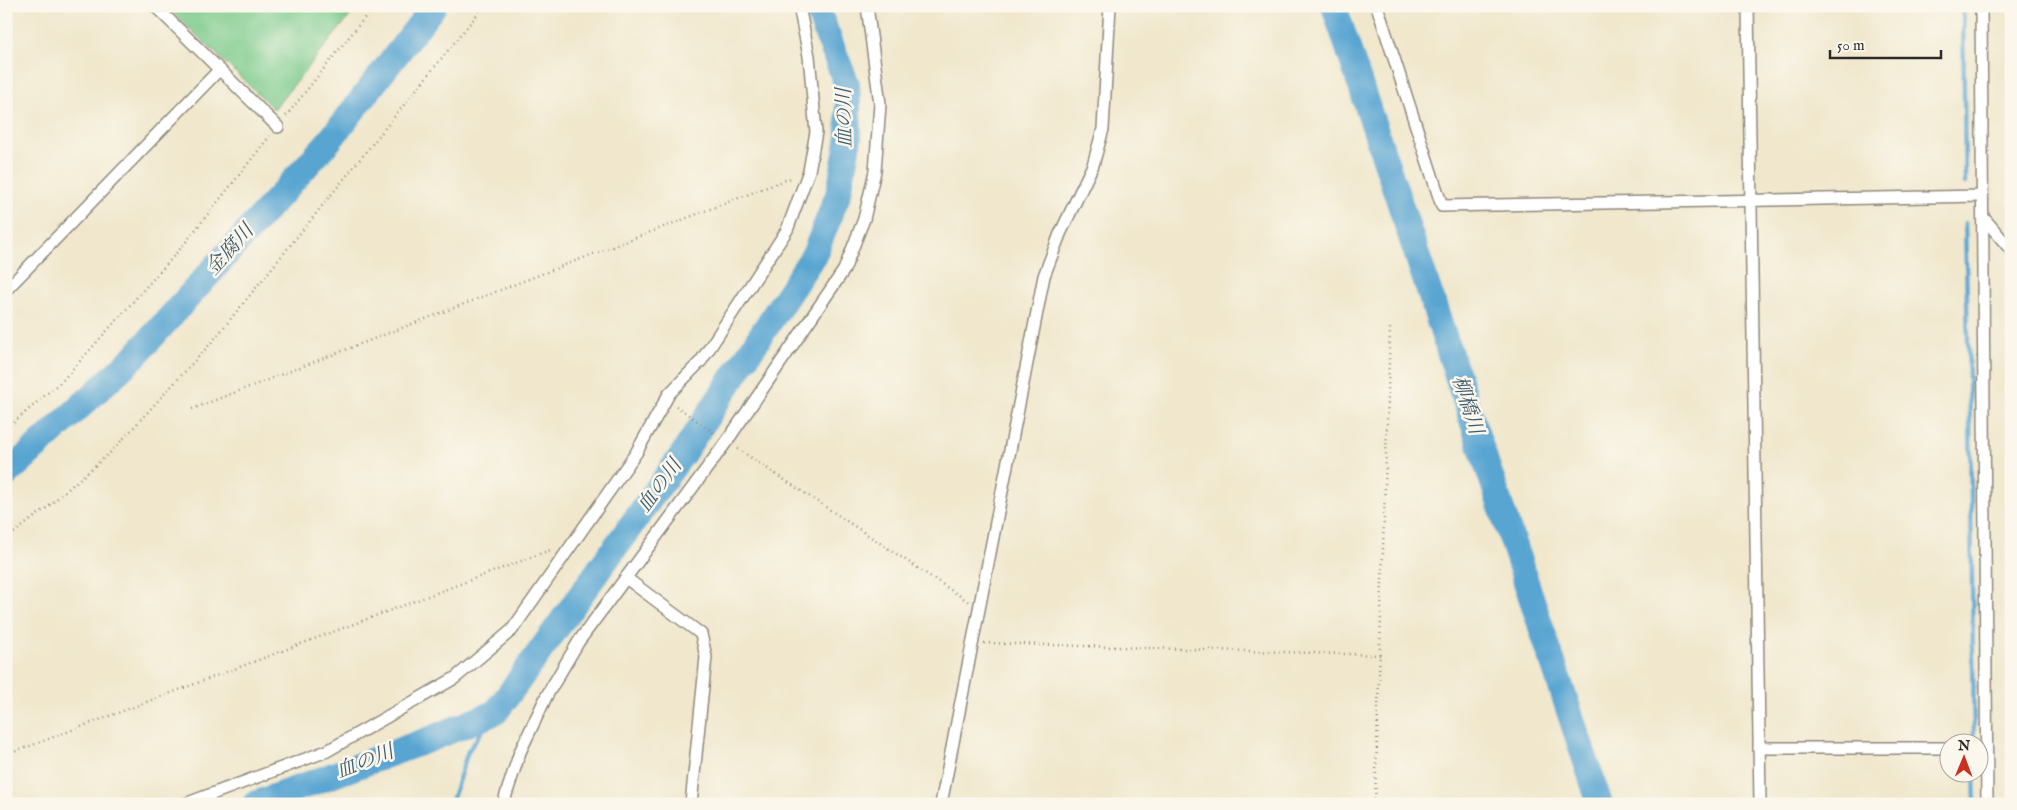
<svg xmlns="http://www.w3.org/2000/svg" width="2017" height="810" font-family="'IM FELL English','Noto Serif JP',serif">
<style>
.green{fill:#7aca8b;stroke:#527a5b}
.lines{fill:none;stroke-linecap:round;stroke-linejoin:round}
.stream{stroke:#59a5d2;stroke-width:4.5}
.river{stroke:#59a5d2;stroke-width:26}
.minor-casing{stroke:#8e897c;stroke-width:14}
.path{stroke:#8e897c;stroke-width:2.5;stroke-dasharray:1 4;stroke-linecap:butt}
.minor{stroke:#fff;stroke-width:11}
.labels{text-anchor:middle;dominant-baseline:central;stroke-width:5;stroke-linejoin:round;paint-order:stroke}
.water-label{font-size:20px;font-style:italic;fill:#3d5c6e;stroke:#fbf7ec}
</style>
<rect width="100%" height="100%" fill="#fbf7ec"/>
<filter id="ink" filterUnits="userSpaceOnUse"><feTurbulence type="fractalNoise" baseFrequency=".02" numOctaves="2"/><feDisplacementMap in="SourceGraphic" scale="10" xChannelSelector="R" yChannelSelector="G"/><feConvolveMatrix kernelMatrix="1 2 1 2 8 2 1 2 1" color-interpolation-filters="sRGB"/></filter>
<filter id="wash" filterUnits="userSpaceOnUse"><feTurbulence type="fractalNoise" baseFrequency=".0096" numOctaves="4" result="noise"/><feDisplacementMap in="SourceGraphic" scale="20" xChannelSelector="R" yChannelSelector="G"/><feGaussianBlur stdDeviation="1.12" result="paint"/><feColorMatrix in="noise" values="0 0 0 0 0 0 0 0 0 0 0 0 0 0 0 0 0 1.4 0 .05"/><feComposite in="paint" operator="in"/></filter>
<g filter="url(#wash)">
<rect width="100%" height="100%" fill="#f0e7cc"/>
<polygon class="green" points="166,6 358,6 274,109"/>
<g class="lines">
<g class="stream">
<polyline points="1963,6 1965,183"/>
<polyline points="1965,223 1970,417 1974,741"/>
<polyline points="1974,772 1975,804"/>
<polyline points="451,804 468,751 496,712"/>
</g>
<g class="river">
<polyline points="1334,6 1600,804"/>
<polyline points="6,475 134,357 330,140 434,6"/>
<polyline points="255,804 433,738 496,712 682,455 815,253 839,192 849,137 847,85 816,6"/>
</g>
</g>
</g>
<g filter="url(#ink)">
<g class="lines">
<g class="minor-casing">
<g id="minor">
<polyline points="155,6 278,127"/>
<polyline points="1377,6 1442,206 1982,196"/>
<polyline points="1748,6 1760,804"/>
<polyline points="1981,6 1987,804"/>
<polyline points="1983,217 2011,250"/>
<polyline points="6,290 219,70"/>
<polyline points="626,578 701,634 706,657 691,804"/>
<polyline points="1759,748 1950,748"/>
<polyline points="185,804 327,751 455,678 512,630 636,453 669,394 701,361 787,230 809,171 816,132 809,56 799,6"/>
<polyline points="503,804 520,752 547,695 579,641 727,441 844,270 864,219 875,171 880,104 867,6"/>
<polyline points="941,804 1044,276 1060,234 1093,165 1103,129 1110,6"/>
</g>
</g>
<g class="path">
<polyline points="286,116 374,6"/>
<polyline points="676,406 717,435"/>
<polyline points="192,409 793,177"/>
<polyline points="6,429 63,380 181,248 270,136"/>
<polyline points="738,449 969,602"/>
<polyline points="6,539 45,509 112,451 212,342 484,6"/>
<polyline points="984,643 1380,655"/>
<polyline points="6,755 553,549"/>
<polyline points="1375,804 1390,328"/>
</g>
<use href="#minor" class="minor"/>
</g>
</g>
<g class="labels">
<g class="water-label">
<text transform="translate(845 118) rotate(-91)">血の川</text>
<text transform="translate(230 250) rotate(-48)">金腐川</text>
<text transform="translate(1467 405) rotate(72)">柳橋川</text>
<text transform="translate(660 486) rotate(-54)">血の川</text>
<text transform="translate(365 762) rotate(-21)">血の川</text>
</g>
</g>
<rect width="2017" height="810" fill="none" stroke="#fbf7ec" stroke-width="25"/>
<g transform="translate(1964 758) rotate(1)"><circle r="24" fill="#fbf7ec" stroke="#a8a59f"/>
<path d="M0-4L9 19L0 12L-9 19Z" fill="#c8321e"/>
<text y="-8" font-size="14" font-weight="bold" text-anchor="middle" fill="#2b2b2b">N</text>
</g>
<path d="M1830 50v8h111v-8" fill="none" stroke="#2b2b2b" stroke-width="2.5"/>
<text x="1837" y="50" font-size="15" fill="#2b2b2b" stroke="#fbf7ec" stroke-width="4" paint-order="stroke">50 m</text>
</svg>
